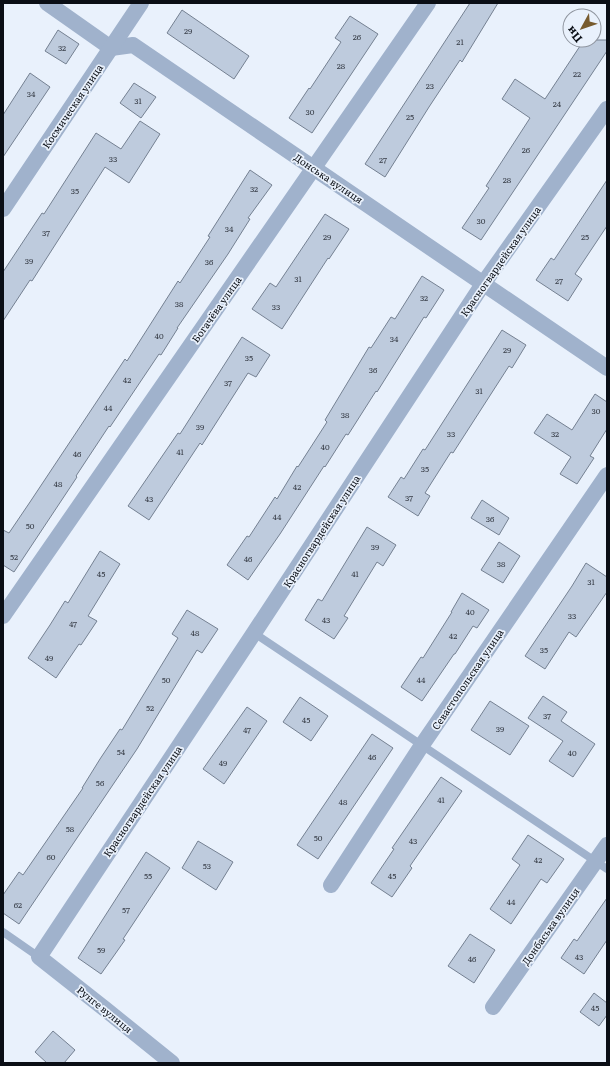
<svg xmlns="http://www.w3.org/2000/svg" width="610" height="1066" font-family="Literata,serif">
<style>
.building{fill:#becbdd;stroke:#758192}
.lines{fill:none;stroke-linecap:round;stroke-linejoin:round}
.lane{stroke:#a0b2cc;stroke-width:8}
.street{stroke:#a0b2cc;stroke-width:16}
.labels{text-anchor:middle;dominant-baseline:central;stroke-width:3.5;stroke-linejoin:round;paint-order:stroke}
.number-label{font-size:8px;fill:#373d47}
.street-label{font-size:10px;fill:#0a0e15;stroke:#e9f1fc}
</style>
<rect width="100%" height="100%" fill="#e9f1fc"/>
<g class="building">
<polygon points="470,3 498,3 462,62 460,60 429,107 385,177 365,164"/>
<polygon points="182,10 249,56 234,79 167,33"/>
<polygon points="350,16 378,34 312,133 289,118 309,88 310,89 341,42 335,38"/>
<polygon points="58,30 79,44 66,64 45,51"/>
<polygon points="584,40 607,40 607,51 481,240 462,228 489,188 486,186 530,118 502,99 515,79 545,99"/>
<polygon points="30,73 50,87 3,157 3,115"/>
<polygon points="134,83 156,97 141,118 120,103"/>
<polygon points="140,121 160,134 129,183 105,167 32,281 30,280 3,321 3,272 42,213 44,214 96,133 121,149"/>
<polygon points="250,170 272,185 248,218 250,219 228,254 177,328 178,328 161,355 159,354 110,427 109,426 76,476 77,477 14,572 3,565 3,530 9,533 30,502 125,359 127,361 178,281 180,283 210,237 208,236"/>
<polygon points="607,180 607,226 575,274 582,279 568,301 536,280 551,258 554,260"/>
<polygon points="325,214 349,229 329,259 328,258 282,329 252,309 270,283 276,287"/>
<polygon points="422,276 444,290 426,318 424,317 377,392 376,391 348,435 346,434 325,467 324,466 280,534 248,580 227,565 247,536 249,537 275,497 277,499 297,466 298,467 327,422 325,420 369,347 371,348 391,317 395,319"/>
<polygon points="502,330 526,345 512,368 509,366 453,453 451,452 425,493 430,496 418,516 388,497 401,477 404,479 423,449 425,450"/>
<polygon points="242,337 270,355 256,377 248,373 202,445 200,443 149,520 128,506 178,433 180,434"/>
<polygon points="595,394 607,402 607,429 590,456 594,458 577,484 560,474 571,457 534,433 547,414 572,430"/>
<polygon points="482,500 509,518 499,535 471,518"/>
<polygon points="367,527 396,545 383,566 377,562 344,616 348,618 334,639 305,620 318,599 322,601"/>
<polygon points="499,542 520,556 503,583 481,570"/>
<polygon points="100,551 120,564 88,616 97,621 81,645 79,644 56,678 28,658 50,625 65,601 68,603"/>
<polygon points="586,563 607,577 607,592 576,637 569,632 545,669 525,656 572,586"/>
<polygon points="462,593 489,610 477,628 473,626 455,654 454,654 422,701 401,687 421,657 423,658 452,612 451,612"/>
<polygon points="187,610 218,629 202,653 197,650 137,749 19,924 3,913 3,895 19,872 23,875 83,788 82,788 100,759 120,729 122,730 178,638 172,634"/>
<polygon points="543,696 567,712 561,721 595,744 573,777 549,761 563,741 528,718"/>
<polygon points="300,697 328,716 311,741 283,722"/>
<polygon points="490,701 529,726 510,755 471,730"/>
<polygon points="247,707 267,721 224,784 203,769"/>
<polygon points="372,734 393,748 318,859 297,845"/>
<polygon points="441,777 462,791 410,866 412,868 392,897 371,883 394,849 392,848"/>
<polygon points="528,835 564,859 547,883 541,879 511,924 490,909 520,865 512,859"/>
<polygon points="198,841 233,862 216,890 182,868"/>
<polygon points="146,852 170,868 123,939 125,940 101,974 78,958"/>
<polygon points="607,898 607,940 584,974 561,958 574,939 577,941"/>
<polygon points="470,934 495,950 474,983 448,966"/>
<polygon points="594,993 607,1003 607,1015 599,1026 580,1012"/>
<polygon points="53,1031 75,1050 64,1063 47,1063 35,1052"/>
</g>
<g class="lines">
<g class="lane">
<polyline points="254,633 607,869"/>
<polyline points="3,932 39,957"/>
</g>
<g class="street">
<polyline points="47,3 111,48 133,45 607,368"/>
<polyline points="3,209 141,3"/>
<polyline points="3,616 428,3"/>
<polyline points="331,885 422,745 607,475"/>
<polyline points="493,1007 607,845"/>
<polyline points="172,1063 105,1009 39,957 254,633 483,284 607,109"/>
</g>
</g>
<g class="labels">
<g class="number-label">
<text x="188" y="30">29</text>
<text x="357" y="36">26</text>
<text x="460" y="41">21</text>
<text x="62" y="47">32</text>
<text x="341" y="65">28</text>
<text x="577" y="73">22</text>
<text x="430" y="85">23</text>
<text x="31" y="93">34</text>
<text x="138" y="100">31</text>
<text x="557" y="103">24</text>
<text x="310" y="111">30</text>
<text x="410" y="116">25</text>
<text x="526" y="149">26</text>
<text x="113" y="158">33</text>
<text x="383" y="159">27</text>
<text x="507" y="179">28</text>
<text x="254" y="188">32</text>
<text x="75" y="190">35</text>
<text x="481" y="220">30</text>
<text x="229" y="228">34</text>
<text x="46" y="232">37</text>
<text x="327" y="236">29</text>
<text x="585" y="236">25</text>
<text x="29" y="260">39</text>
<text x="209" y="261">36</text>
<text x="298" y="278">31</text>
<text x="559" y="280">27</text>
<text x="424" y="297">32</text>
<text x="179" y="303">38</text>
<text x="276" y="306">33</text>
<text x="159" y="335">40</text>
<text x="394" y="338">34</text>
<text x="507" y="349">29</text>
<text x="249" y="357">35</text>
<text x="373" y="369">36</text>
<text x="127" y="379">42</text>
<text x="228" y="382">37</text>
<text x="479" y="390">31</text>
<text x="108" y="407">44</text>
<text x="596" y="410">30</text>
<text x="345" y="414">38</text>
<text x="200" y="426">39</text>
<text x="451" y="433">33</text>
<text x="555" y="433">32</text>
<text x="325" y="446">40</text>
<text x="180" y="451">41</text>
<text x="77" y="453">46</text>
<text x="425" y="468">35</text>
<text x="58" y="483">48</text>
<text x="297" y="486">42</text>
<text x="409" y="497">37</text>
<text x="149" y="498">43</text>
<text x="277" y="516">44</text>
<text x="490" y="518">36</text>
<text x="30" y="525">50</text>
<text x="375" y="546">39</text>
<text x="14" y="556">52</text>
<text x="248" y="558">46</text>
<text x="501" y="563">38</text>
<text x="101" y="573">45</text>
<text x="355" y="573">41</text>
<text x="591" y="581">31</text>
<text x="470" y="611">40</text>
<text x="572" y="615">33</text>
<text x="326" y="619">43</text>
<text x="73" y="623">47</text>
<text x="195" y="632">48</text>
<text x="453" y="635">42</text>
<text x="544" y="649">35</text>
<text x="49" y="657">49</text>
<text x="166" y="679">50</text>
<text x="421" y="679">44</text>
<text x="150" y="707">52</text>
<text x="547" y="715">37</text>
<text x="306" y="719">45</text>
<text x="500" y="728">39</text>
<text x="247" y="729">47</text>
<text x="121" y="751">54</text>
<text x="572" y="752">40</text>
<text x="372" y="756">46</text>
<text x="223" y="762">49</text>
<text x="100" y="782">56</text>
<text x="441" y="799">41</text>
<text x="343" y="801">48</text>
<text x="70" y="828">58</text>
<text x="318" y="837">50</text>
<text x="413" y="840">43</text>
<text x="51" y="856">60</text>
<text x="538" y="859">42</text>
<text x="207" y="865">53</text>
<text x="148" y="875">55</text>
<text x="392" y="875">45</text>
<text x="511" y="901">44</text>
<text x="18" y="904">62</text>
<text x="126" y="909">57</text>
<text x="101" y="949">59</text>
<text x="579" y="956">43</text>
<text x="472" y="958">46</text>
<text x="595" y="1007">45</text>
</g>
<g class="street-label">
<text transform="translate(72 106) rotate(-56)">Космическая улица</text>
<text transform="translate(329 178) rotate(34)">Донська вулиця</text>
<text transform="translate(500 261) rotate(-55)">Красногвардейская улица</text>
<text transform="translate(216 309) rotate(-55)">Богачёва улица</text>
<text transform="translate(321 531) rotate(-57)">Красногвардейская улица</text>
<text transform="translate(467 679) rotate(-56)">Севастопольская улица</text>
<text transform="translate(142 801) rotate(-56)">Красногвардейская улица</text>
<text transform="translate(550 926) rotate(-55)">Донбаська вулиця</text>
<text transform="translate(105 1009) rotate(39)">Рунге вулиця</text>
</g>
</g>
<rect width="610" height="1066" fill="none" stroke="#0a0e15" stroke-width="8"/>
<g transform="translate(582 28) rotate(230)"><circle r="19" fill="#e9f1fc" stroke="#9096a0"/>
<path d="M0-3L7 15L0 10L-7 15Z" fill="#775b2e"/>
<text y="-6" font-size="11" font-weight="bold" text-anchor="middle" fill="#0a0e15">Пн</text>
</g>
</svg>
